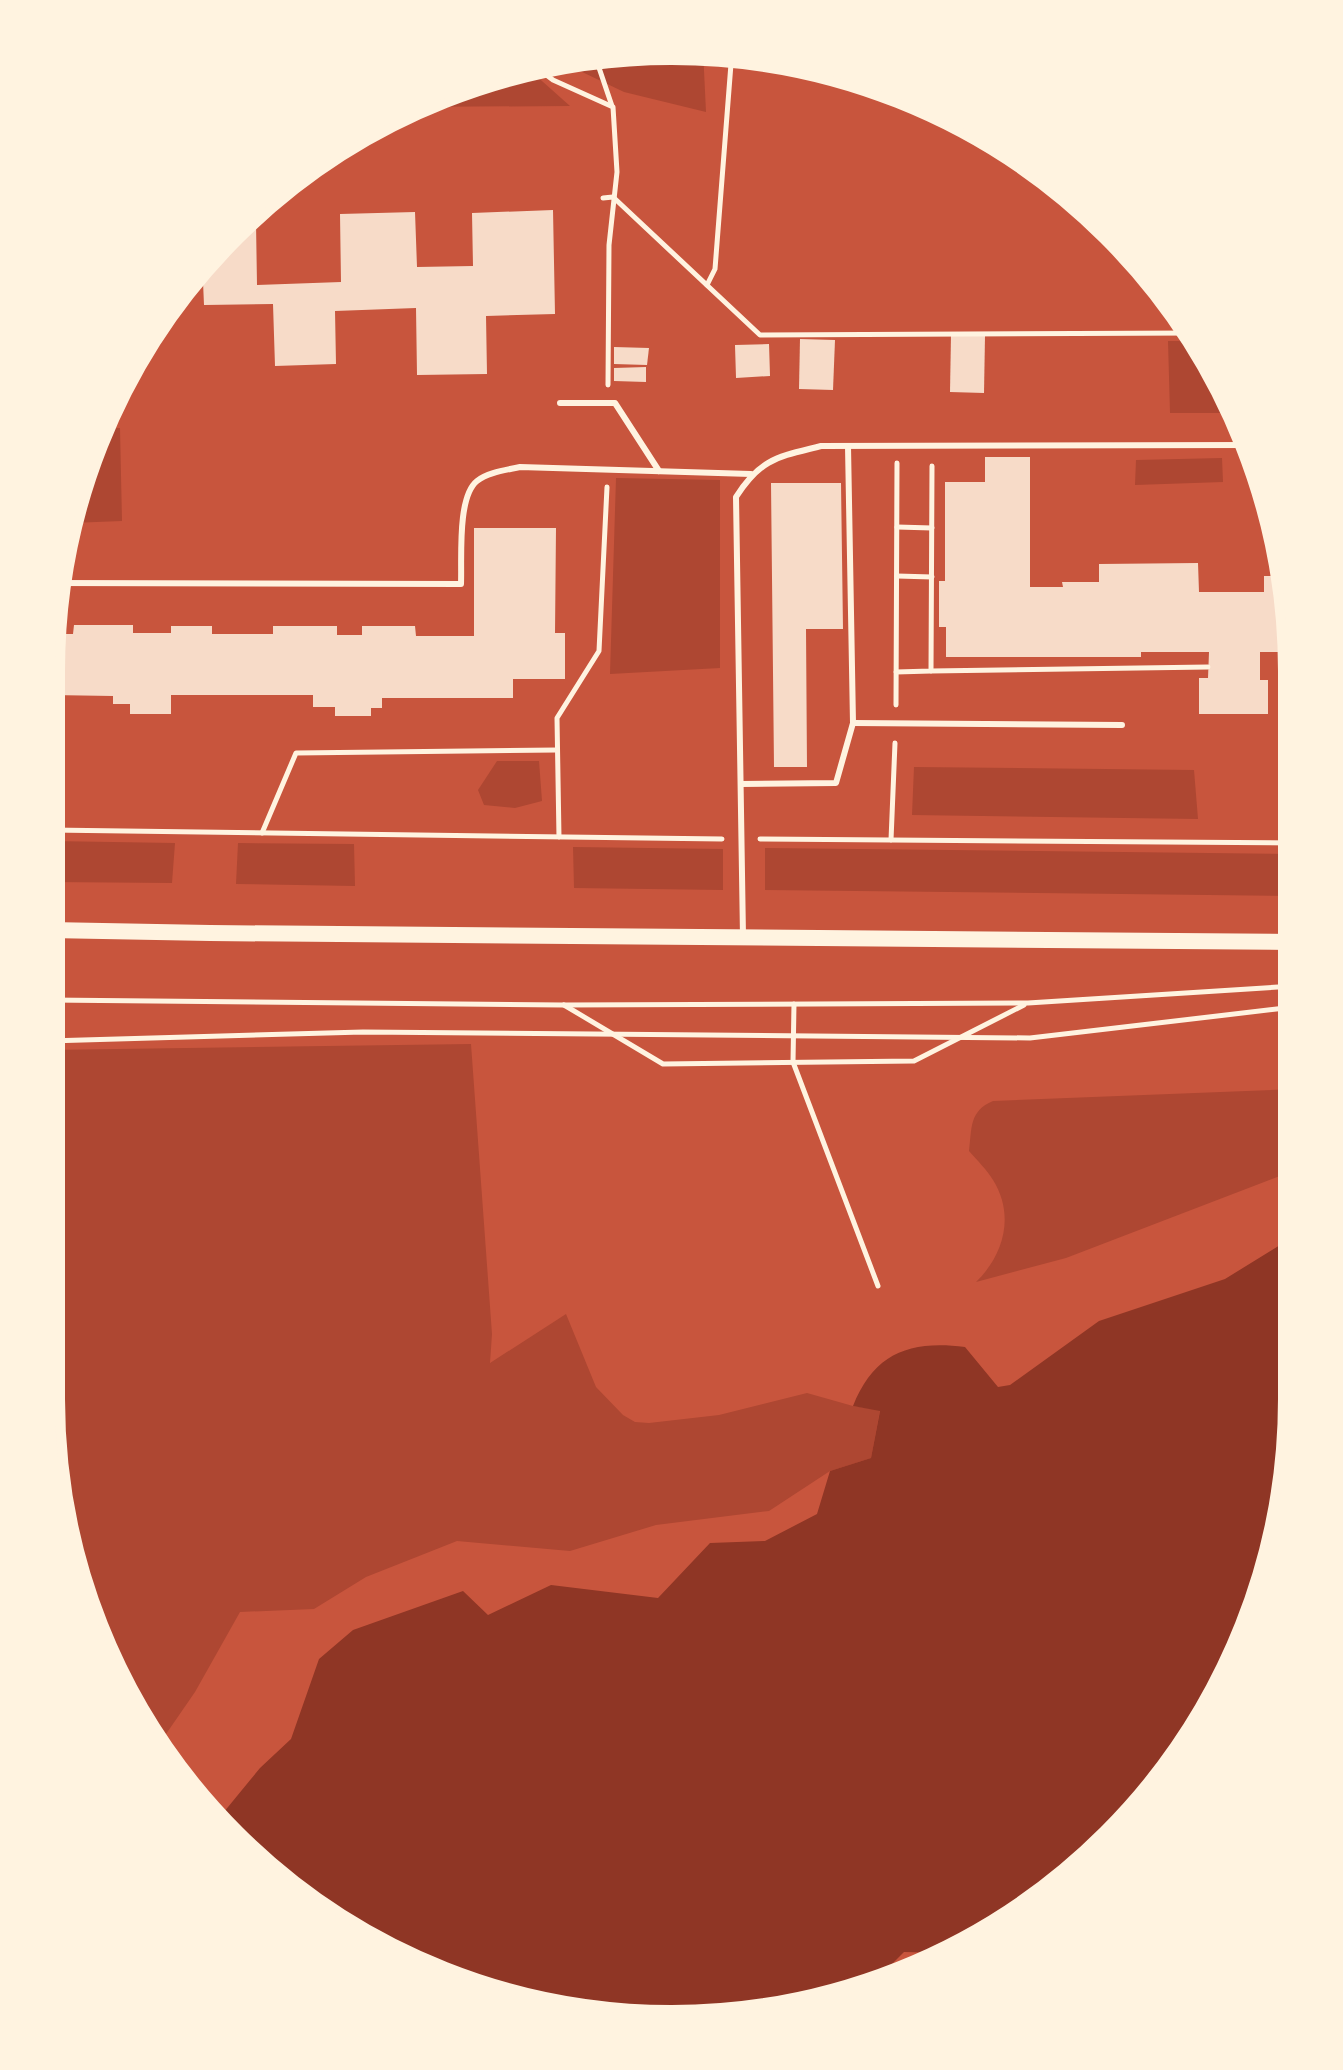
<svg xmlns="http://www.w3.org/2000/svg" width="1343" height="2070" font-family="'Fira Sans',sans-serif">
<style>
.green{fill:#ae4732}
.water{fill:#8f3625}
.building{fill:#f7dbc8}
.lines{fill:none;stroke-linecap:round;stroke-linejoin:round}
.path{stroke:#fff3e0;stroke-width:5}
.service{stroke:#fff3e0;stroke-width:6}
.secondary{stroke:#fff3e0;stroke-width:16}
.rim{fill:none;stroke:#fff3e0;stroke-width:10}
</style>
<rect width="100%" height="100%" fill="#c8553d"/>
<g class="green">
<polygon points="630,47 703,50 706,112 624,92 557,60"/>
<polygon points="524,65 570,106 405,107 509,67"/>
<polygon points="1168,341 1199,341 1233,395 1240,413 1170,413"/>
<polygon points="120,428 122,521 71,523 100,429"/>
<polygon points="1222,458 1223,482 1135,485 1136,460"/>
<polygon points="616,478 720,480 720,668 610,674"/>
<polygon points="497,761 539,761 542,801 515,808 484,805 478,790"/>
<polygon points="914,767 1194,770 1198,819 912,815"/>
<polygon points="50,841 175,843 172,883 49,882"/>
<polygon points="238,843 354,844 355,886 236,884"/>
<polygon points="573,847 723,849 723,890 574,888"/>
<polygon points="765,848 1295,854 1294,896 765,890"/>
<polygon points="471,1044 492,1334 490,1363 566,1314 596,1387 623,1415 635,1422 649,1423 719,1415 807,1393 853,1406 880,1410 871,1458 830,1471 769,1511 656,1525 570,1551 457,1541 366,1577 314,1609 240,1612 195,1692 155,1750 79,1599 46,1399 48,1050"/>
<path d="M 1294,1089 L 1293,1171 L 1066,1258 L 976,1282 C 1004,1255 1015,1215 993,1180 C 987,1170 977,1160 969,1151 C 972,1128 969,1111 993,1101 Z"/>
</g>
<path class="water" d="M 1293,1237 L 1292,1480 L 1249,1638 L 1142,1811 L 1019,1919 L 944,1953 L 904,1952 L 871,1985 L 833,2003 L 631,2023 L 470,1991 L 290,1894 L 219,1818 L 260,1768 L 291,1739 L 319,1659 L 353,1630 L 463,1591 L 488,1615 L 551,1585 L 658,1598 L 710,1543 L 765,1541 L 817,1514 L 830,1471 L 871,1458 L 880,1411 L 853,1406 C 874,1353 910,1340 965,1347 L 998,1387 L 1010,1385 L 1099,1321 L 1225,1279 Z"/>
<g class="building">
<polygon points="553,210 555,314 486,316 487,374 417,375 416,308 335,311 336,364 275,366 273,304 204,305 202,258 239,223 256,223 257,285 341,282 340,214 415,212 417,267 473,266 472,213"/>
<polygon points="951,335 985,336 984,393 950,392"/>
<polygon points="800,339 835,340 833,390 799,389"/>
<polygon points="769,344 770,376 736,378 735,345"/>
<polygon points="614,347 649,348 647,365 614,364"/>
<polygon points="646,367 646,382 614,381 614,368"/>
<polygon points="985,457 1030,457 1030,587 1063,587 1062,582 1099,582 1099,564 1198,563 1199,592 1264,592 1264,576 1287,576 1296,631 1296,652 1260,652 1260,680 1268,680 1268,714 1199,714 1199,678 1208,678 1209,652 1141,652 1141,657 946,657 946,627 939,627 939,581 945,581 945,482 985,482"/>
<polygon points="771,483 841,483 843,629 806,629 807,767 774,767"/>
<polygon points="474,528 556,528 555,633 565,633 565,679 513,679 513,698 382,698 382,708 371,708 371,716 335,716 335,707 313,707 313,695 171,695 171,714 130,714 130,704 113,704 113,696 51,695 51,634 73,634 74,625 133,625 133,633 171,633 171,626 212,626 212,634 273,634 273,626 337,626 337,635 362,635 362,626 415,626 416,636 474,636"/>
</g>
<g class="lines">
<g class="path">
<polyline points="594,53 612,106"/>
<polyline points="532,64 553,80 613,107 617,172 609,245 608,385"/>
<polyline points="603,198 613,197 760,335 1194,333"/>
<polyline points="707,285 715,269 732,51"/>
<polyline points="897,527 932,528"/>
<polyline points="897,576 932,577"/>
<polyline points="931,671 1208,667"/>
<polyline points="896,672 931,671 932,466"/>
<polyline points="896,705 897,463"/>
<polyline points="50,830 722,839"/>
<polyline points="262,833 296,753 557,750"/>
<polyline points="559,837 557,718 599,651 607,487"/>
<polyline points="760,839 1295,843"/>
<polyline points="891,840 895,743"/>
<polyline points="49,1000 563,1005 1028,1003 1294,986"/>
<polyline points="794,1004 793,1062 878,1286"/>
<polyline points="564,1005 663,1064 914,1061 1024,1005"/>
<polyline points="48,1041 363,1032 1030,1038 1294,1007"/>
<polyline points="896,1975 910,1960 927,1960"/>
</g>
<g class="service">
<polyline points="560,403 615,403 659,471"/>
<path d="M 53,583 L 461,584 C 462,559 457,497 477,481 C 488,472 507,470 520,467 L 751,474"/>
<polyline points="853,723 1122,725"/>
<polyline points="741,784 836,783 853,723 848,446"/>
<path d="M 743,936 L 736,497 C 761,458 778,457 821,446 L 1252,445"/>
</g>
<polyline class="secondary" points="49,930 210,933 1294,942"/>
</g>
<path d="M0 0H1343V2070H0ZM671 60H672A611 611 0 0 1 1283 671V1399A611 611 0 0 1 672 2010H671A611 611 0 0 1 60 1399V671A611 611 0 0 1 671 60Z" fill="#fff3e0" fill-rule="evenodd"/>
<path class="rim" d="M671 60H672A611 611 0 0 1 1283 671V1399A611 611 0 0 1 672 2010H671A611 611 0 0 1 60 1399V671A611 611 0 0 1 671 60Z"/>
</svg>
